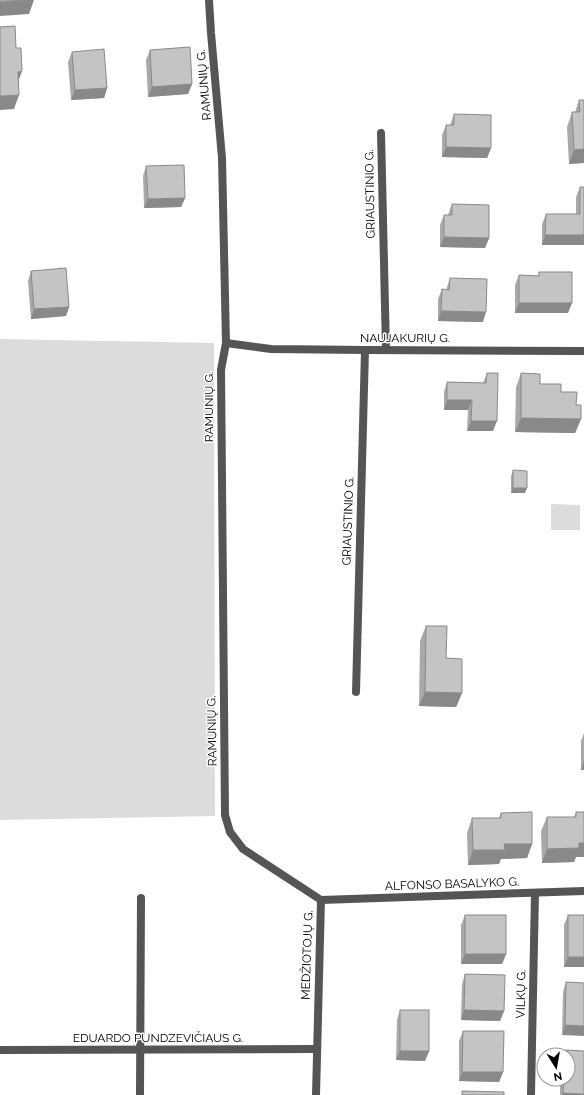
<svg xmlns="http://www.w3.org/2000/svg" width="584" height="1095" font-family="Raleway,sans-serif">
<style>
.green{fill:#dcdcdc}
.lines{fill:none;stroke-linecap:round;stroke-linejoin:round}
.minor{stroke:#555;stroke-width:8}
.wall{fill:#a9a9a9}
.shaded-wall{fill:#898989}
.building{fill:#c4c4c4;stroke:#898989}
.labels{text-anchor:middle;dominant-baseline:central;stroke-width:3;stroke-linejoin:round;paint-order:stroke}
.street-label{font-size:12px;fill:#000;stroke:#fff}
</style>
<rect width="100%" height="100%" fill="#fff"/>
<g class="green">
<polygon points="0,339 214,343 215,816 0,820"/>
<polygon points="551,504 580,505 580,530 551,530"/>
</g>
<g class="lines">
<g class="minor">
<polyline points="209,0 211,33 222,158 226,343 221,370 225,815 230,832 243,849 321,900 316,1095"/>
<polyline points="381,133 386,350"/>
<polyline points="226,343 271,349 365,350 584,351"/>
<polyline points="356,692 365,350"/>
<polyline points="321,900 584,891"/>
<polyline points="0,1050 316,1049"/>
<polyline points="140,1095 141,898"/>
<polyline points="531,1095 535,893"/>
</g>
</g>
<g class="wall">
<polygon points="150,50 192,84 188,94 148,97 146,60"/>
<polygon points="72,52 107,88 104,98 71,100 68,62"/>
<polygon points="579,100 584,100 584,163 569,164 567,127 572,112 575,112"/>
<polygon points="454,114 491,148 487,158 442,157 442,135 446,125 450,125"/>
<polygon points="146,166 185,198 181,207 144,208 143,176"/>
<polygon points="580,187 584,187 584,245 542,245 542,224 546,214 576,214 576,197"/>
<polygon points="452,204 489,238 485,248 440,247 440,225 444,215 448,215"/>
<polygon points="31,271 69,307 66,316 31,319 28,281"/>
<polygon points="539,272 568,313 515,313 515,285 519,275 538,276"/>
<polygon points="450,278 483,322 438,321 438,299 442,289 446,290"/>
<polygon points="487,373 493,431 467,431 468,410 444,410 444,392 447,382 483,383"/>
<polygon points="521,373 540,384 561,392 581,419 575,433 515,432 516,387"/>
<polygon points="513,470 525,493 511,493 511,476"/>
<polygon points="426,626 446,658 462,693 456,707 419,706 420,641"/>
<polygon points="584,733 584,770 581,770 581,741"/>
<polygon points="576,812 584,812 584,857 576,857 574,862 542,863 541,831 547,817 574,817"/>
<polygon points="501,813 532,844 527,858 501,859 499,864 468,865 467,833 472,818 499,818"/>
<polygon points="465,915 506,954 502,964 461,964 461,925"/>
<polygon points="568,915 584,915 584,967 564,967 564,925"/>
<polygon points="465,974 504,1011 500,1021 461,1020 462,984"/>
<polygon points="566,982 584,983 562,1035 563,992"/>
<polygon points="400,1010 429,1051 425,1061 396,1060 397,1020"/>
<polygon points="463,1031 503,1072 499,1082 459,1081 459,1041"/>
<polygon points="565,1050 584,1051 584,1095 560,1095 560,1079 568,1079 568,1055 563,1055"/>
</g>
<g class="shaded-wall">
<polygon points="25,0 34,0 29,14 0,16 0,2"/>
<polygon points="22,71 17,85 18,72"/>
<polygon points="192,84 188,94 148,97 152,87"/>
<polygon points="107,88 104,98 71,100 75,90"/>
<polygon points="19,95 14,109 0,110 0,96"/>
<polygon points="446,147 491,148 487,158 442,157"/>
<polygon points="584,149 584,163 569,164 574,150"/>
<polygon points="185,198 181,207 144,208 148,199"/>
<polygon points="545,235 584,235 584,245 542,245"/>
<polygon points="444,237 489,238 485,248 440,247"/>
<polygon points="519,303 572,303 568,313 515,313"/>
<polygon points="69,307 66,316 31,319 34,309"/>
<polygon points="441,311 486,312 483,322 438,321"/>
<polygon points="447,400 472,400 468,410 444,410"/>
<polygon points="521,418 581,419 575,433 515,432"/>
<polygon points="471,421 497,421 493,431 467,431"/>
<polygon points="513,488 527,488 525,493 511,493"/>
<polygon points="425,692 462,693 456,707 419,706"/>
<polygon points="584,760 584,770 581,770"/>
<polygon points="579,843 584,843 584,857 576,857 574,862 542,863 547,849"/>
<polygon points="504,844 532,844 527,858 501,859 499,864 468,865 473,850"/>
<polygon points="465,954 506,954 502,964 461,964"/>
<polygon points="568,957 584,957 584,967 564,967"/>
<polygon points="464,1010 504,1011 500,1021 461,1020"/>
<polygon points="565,1025 584,1026 584,1036 562,1035"/>
<polygon points="400,1051 429,1051 425,1061 396,1060"/>
<polygon points="462,1072 503,1072 499,1082 459,1081"/>
<polygon points="563,1093 584,1094 584,1095 562,1095"/>
</g>
<g class="building">
<polygon points="0,0 25,0 0,2"/>
<polygon points="15,26 16,48 21,48 22,71 18,72 19,95 0,96 0,27"/>
<polygon points="190,47 192,84 152,87 150,50"/>
<polygon points="104,49 107,88 75,90 72,52"/>
<polygon points="579,100 584,100 584,149 574,150 572,112 580,112"/>
<polygon points="454,114 491,115 491,148 446,147 446,125 454,125"/>
<polygon points="184,165 185,198 148,199 146,166"/>
<polygon points="580,187 584,187 584,235 545,235 546,214 580,214"/>
<polygon points="452,204 489,205 489,238 444,237 444,215 452,215"/>
<polygon points="66,268 69,307 34,309 31,271"/>
<polygon points="539,272 572,272 572,303 519,303 519,275 539,276"/>
<polygon points="450,278 487,279 486,312 441,311 442,289 449,290"/>
<polygon points="487,373 498,373 497,421 471,421 472,400 447,400 447,382 486,383"/>
<polygon points="521,373 540,374 540,384 561,384 561,392 577,392 576,405 581,405 581,419 521,418"/>
<polygon points="513,470 527,471 527,488 513,488"/>
<polygon points="426,626 447,626 446,658 462,659 462,693 425,692"/>
<polygon points="532,812 532,844 504,844 505,850 473,850 472,818 501,818 501,813"/>
<polygon points="576,812 584,812 584,843 579,843 579,848 547,849 547,817 576,817"/>
<rect x="465" y="915" width="41" height="39"/>
<rect x="568" y="915" width="16" height="42"/>
<polygon points="465,974 505,975 504,1011 464,1010"/>
<polygon points="566,982 584,983 584,1026 565,1025"/>
<rect x="400" y="1010" width="29" height="41"/>
<polygon points="463,1031 504,1031 503,1072 462,1072"/>
<polygon points="565,1050 584,1051 584,1094 563,1093 564,1079 568,1079 568,1055 565,1055"/>
<polygon points="462,1091 504,1092 504,1095 462,1095"/>
</g>
<g class="labels">
<g class="street-label">
<text transform="translate(204 85) rotate(-95)">RAMUNIŲ G.</text>
<text transform="translate(370 194) rotate(-91)">GRIAUSTINIO G.</text>
<text x="405" y="338">NAUJAKURIŲ G.</text>
<text transform="translate(209 407) rotate(-90)">RAMUNIŲ G.</text>
<text transform="translate(348 521) rotate(-88)">GRIAUSTINIO G.</text>
<text transform="translate(212 731) rotate(-91)">RAMUNIŲ G.</text>
<text transform="translate(452 884) rotate(-2)">ALFONSO BASALYKO G.</text>
<text transform="translate(307 955) rotate(-88)">MEDŽIOTOJŲ G.</text>
<text transform="translate(521 994) rotate(-89)">VILKŲ G.</text>
<text x="158" y="1038">EDUARDO PUNDZEVIČIAUS G.</text>
</g>
</g>
<g transform="translate(556 1067) rotate(169)"><circle r="19" fill="#ffffff" stroke="#999999"/>
<path d="M0-3L7 15L0 10L-7 15Z" fill="#000000"/>
<text y="-6" font-size="11" font-weight="bold" text-anchor="middle" fill="#000000">N</text>
</g>
</svg>
